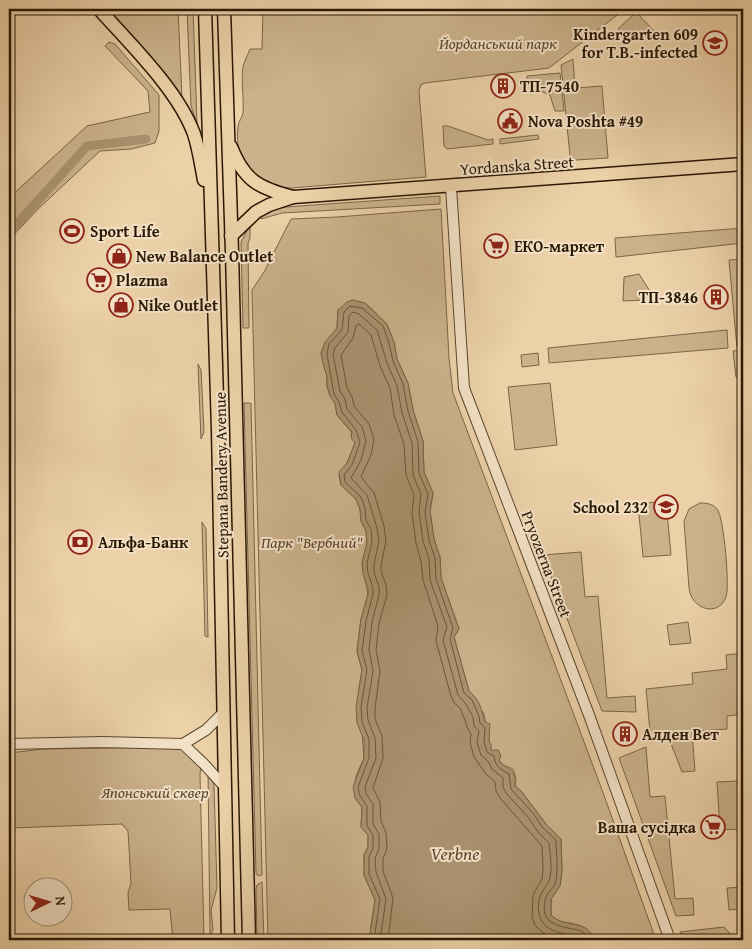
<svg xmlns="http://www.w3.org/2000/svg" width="752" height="949" font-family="'Gentium Book Plus',serif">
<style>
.green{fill:#cbb28c;stroke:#7a6548}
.water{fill:#aa9270;stroke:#776145}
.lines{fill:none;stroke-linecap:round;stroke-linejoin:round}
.shore{stroke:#6a553a;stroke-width:1}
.canal{stroke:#aa9270;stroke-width:9}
.minor-casing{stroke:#5a462d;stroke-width:12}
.major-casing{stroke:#2a1804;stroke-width:15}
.minor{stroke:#f3e1c6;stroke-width:10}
.major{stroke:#ecd1a8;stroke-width:12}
.labels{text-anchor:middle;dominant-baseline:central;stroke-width:4;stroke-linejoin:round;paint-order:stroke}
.poi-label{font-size:16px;font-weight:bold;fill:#2a1804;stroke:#f3e1c6;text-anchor:start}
.park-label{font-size:16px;font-style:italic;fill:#5a462d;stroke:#f3e1c6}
.street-label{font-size:16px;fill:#2a1804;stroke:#f3e1c6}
.water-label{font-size:18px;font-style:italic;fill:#5d492f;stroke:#f3e1c6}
</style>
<rect width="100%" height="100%" fill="#ecd1a8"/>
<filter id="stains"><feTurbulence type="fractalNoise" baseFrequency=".004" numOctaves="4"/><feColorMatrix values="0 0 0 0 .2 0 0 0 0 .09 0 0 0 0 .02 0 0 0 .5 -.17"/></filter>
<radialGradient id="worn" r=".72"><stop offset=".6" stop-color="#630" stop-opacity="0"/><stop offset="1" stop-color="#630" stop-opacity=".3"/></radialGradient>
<g class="green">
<polygon points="107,9 178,9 182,98 165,73"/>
<polygon points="187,9 193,9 197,123 191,106"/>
<path d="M 263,9 L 483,9 L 509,11 L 515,9 L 625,9 L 549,68 L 425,83 L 421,85 L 419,91 L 426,177 L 291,188 C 258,187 233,162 238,127 C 238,122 242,118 243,113 C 244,98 241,82 243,67 C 244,61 248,55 250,49 L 262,49 Z"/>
<polygon points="636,12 654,31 649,36 645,32 640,37 637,34 633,37 630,34 626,37 618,29"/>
<polygon points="109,42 115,44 159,95 159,131 155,143 131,149 100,151 38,209 9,240 9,198 87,126 150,112 148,91 105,46"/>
<polygon points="573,59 575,88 602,86 608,158 576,160 570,156 561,65"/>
<polygon points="560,73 564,111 555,111 550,95 527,85 527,76"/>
<polygon points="443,126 448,126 488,140 493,139 493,144 447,149 444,146"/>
<polygon points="538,135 539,139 500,144 500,139"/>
<polygon points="440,196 440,204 282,213 261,219 260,215 276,209 285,207"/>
<path d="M 441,209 L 449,358 L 453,393 L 601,787 L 656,940 L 594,940 C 592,935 583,926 577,925 C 566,921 559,924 551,915 L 551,899 L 560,886 L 562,871 L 561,839 L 546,824 L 521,791 L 515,786 L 516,779 L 513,769 L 503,765 L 491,750 L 484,714 L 469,691 L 454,637 L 459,629 L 441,578 L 440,557 L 434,539 L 430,511 L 433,493 L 424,472 L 423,441 L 413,410 L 408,383 L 397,359 L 394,342 L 376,313 L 365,303 L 338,310 L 337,328 L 321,353 L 327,376 L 327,386 L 330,396 L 335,403 L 337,415 L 352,433 L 351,435 L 355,443 L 347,463 L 339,476 L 341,485 L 356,499 L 360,509 L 361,521 L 366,531 L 367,543 L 362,563 L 368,594 L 361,619 L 357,651 L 362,670 L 359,688 L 364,758 L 356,776 L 355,798 L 362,807 L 361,827 L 368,835 L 368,847 L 364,855 L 364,875 L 375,900 L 369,940 L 268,940 L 252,290 L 264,272 L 291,219 L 337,217 Z"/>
<polygon points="250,225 250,238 248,243 249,328 243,328 241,242"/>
<polygon points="743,228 743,243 616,257 615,238"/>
<polygon points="743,259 743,348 737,348 729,260"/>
<polygon points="639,274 651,293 644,300 623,301 624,277"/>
<polygon points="727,330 728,348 549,363 548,348"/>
<polygon points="743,350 743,377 736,377 733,351"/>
<polygon points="538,353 539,365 522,367 521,355"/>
<polygon points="198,364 201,370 204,432 201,439"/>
<polygon points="550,383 557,445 515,450 508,387"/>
<polygon points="244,403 251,403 262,875 258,876 256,873"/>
<polygon points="666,501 671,555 643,557 638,504"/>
<path d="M 700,503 C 707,503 713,504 717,509 C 724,516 730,588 726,597 C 718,618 691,609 689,588 L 684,521 L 689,509 Z"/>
<polygon points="202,522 206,529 208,637 205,636"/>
<polygon points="581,552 585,597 598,596 607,698 635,696 636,712 602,711 543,555"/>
<polygon points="688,622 691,643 670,645 667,625"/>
<polygon points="743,653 743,714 727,716 727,729 692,732 695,771 682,772 668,736 651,742 646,689 693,684 692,673 727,669 726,655"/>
<polygon points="174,747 181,749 201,766 200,774 204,940 173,940 170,909 129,910 128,893 131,883 128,831 122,824 9,828 9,753 43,749"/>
<polygon points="646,747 650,797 665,796 675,899 693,898 694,915 676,916 619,758"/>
<polygon points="208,771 214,785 217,888 211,910 213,930 210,936"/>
<polygon points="738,781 740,829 720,830 717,782"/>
<polygon points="262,882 264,940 257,940 256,889 257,885"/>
<polygon points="742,887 743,909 729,910 727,888"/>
<polygon points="724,927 736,940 682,940 680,932"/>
</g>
<path class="water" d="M 353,300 L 365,303 L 387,324 L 394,342 L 397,359 L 408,383 L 413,410 L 423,441 L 424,472 L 433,493 L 430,511 L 434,539 L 440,557 L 441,578 L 459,629 L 454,637 L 469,691 C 478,698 483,710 484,721 L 490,724 L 489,741 L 491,744 L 491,750 L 498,750 L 501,755 L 499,761 C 512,774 515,765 515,786 L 521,791 L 546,824 L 561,839 L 562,871 L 560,886 L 551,899 L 551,915 C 564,929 588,918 594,940 L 369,940 L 375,900 L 364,875 L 364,855 L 368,847 L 368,835 L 361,827 L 362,807 L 355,798 L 353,787 L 364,758 L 364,740 L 357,723 L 356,707 L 362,670 L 357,651 L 361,619 L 368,594 L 368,589 L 363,574 L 362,563 L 367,543 L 366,531 L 361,521 L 360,509 L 356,499 L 341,485 L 339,472 L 347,463 L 355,443 L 351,438 L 352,432 L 337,415 L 335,403 L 330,396 L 327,386 L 327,376 L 323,364 L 321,353 L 325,342 L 337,328 L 338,310 L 347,302 Z"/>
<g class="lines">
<g class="shore">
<path d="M 374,940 L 380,899 L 369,874 L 369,857 L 373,848 L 373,835 L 367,826 L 367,806 L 360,796 L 358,787 L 369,758 L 369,739 L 362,722 L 361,707 L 367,670 L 362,651 L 366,621 L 373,594 L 373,588 L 368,573 L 367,563 L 372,542 L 371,529 L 366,520 L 365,508 L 361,497 L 345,482 L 344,475 L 352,465 L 360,442 L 356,430 L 342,412 L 339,402 L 334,394 L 327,354 L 329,344 L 342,330 L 344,312 L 350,306 L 362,308 L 383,326 L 389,343 L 393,361 L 403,384 L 408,411 L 418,442 L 419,473 L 428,494 L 425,512 L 429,540 L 435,558 L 436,579 L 453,628 L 450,639 L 464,693 L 472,700 L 479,716 L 480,723 L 485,728 L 484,741 L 487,752 L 494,756 C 495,766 500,769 509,774 L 511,789 L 533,813 L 543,828 L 556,840 C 556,854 559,871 555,884 C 553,889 548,892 546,897 C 537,927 563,926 582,931 L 589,940"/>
<path d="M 380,940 L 386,899 L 376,872 L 375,858 L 379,849 L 379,834 L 373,824 L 373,804 L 366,794 L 365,787 L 376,758 L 375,738 L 368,720 L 367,708 L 373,671 L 369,650 L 372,622 L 379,595 L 379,587 L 374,572 L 374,564 L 379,541 L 377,528 L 367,495 L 351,478 L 361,460 L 366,441 L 362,427 L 347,409 L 345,399 L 340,391 L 333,354 L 335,348 L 348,332 L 349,316 L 353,312 L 359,314 L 377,330 L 387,363 L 397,386 L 402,413 L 412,443 L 413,475 L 421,494 L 419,512 L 423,541 L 429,559 L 430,580 L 447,627 L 443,640 L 458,695 L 466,704 L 473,717 L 474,726 L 479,731 L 477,742 L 481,755 L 488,761 L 492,769 L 503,778 L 503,787 L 506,793 L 528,817 L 538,832 L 549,843 C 550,855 553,870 549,881 C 547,886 543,889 541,894 C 538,900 538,908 539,913 C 542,933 564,933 579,937 L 583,940"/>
<polyline points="388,940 393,898 383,871 383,859 387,848 386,833 381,821 380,802 373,788 383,758 382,736 375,719 375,708 380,671 376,650 379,623 387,595 386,585 381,571 381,565 386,541 384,526 374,493 361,477 371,455 374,440 369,424 354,406 352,397 347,388 341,355 353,338 356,326 359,324 371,335 380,366 390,388 394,415 404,444 406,475 414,495 412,513 416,543 421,561 423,580 438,626 436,641 451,696 454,703 460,708 465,720 467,727 471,734 470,742 474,757 486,774 495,782 496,791 500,798 542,846 543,870 542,879 533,895 532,917 535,925 542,932 556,940"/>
</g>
<polyline class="canal" points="9,233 87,146 146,139"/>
<g class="minor-casing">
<g id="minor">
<polyline points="451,187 464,388 589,715 670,940"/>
<polyline points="223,713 206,730 183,744 203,763 224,786"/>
<polyline points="9,744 102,742 183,744"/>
</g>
</g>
<g class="major-casing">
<g id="major">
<path d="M 99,9 C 130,44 178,90 194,134 C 199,149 201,165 204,180"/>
<polyline points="205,9 218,430 228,940"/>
<polyline points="224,9 232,252 249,940"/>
<path d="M 231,147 C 244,180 258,188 293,197"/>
<polyline points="231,236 256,212 269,205 293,197 743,164"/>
</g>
</g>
<use href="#minor" class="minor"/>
<use href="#major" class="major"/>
</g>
<defs>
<g id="school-ring" transform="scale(1.25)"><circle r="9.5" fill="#f3e1c6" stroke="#8f2418" stroke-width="1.5"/><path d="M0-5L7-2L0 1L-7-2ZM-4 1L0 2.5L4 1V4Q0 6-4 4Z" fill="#8f2418"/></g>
<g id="building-ring" transform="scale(1.25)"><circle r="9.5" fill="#f3e1c6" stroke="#8f2418" stroke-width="1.5"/><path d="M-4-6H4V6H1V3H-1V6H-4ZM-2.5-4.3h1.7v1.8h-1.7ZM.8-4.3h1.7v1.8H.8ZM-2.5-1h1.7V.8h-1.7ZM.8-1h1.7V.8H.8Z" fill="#8f2418"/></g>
<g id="civic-ring" transform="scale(1.25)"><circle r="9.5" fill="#f3e1c6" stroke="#8f2418" stroke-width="1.5"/><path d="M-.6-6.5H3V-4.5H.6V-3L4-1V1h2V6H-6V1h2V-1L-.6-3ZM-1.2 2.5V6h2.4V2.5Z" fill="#8f2418"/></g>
<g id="stadium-ring" transform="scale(1.25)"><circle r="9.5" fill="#f3e1c6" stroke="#8f2418" stroke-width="1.5"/><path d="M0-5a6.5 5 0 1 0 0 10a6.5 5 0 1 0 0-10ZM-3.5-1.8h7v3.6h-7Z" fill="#8f2418"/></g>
<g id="supermarket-ring" transform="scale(1.25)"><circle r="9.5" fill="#f3e1c6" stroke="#8f2418" stroke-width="1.5"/><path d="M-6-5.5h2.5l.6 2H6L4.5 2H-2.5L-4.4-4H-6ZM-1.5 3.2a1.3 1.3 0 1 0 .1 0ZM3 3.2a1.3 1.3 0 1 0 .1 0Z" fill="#8f2418"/></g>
<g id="shop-ring" transform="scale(1.25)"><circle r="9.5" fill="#f3e1c6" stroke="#8f2418" stroke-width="1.5"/><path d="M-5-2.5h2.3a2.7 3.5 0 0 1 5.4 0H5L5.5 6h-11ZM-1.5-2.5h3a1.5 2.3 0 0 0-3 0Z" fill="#8f2418"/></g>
<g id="bank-ring" transform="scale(1.25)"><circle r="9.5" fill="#f3e1c6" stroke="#8f2418" stroke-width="1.5"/><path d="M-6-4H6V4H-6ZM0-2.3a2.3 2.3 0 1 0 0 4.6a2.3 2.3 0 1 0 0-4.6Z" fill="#8f2418"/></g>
</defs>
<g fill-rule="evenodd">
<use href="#school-ring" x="715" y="43"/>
<use href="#building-ring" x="503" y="86"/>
<use href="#civic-ring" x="510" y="121"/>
<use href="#stadium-ring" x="72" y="231"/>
<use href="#supermarket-ring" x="496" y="246"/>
<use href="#shop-ring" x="119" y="256"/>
<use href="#supermarket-ring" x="99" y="280"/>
<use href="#building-ring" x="716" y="297"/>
<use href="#shop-ring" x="121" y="305"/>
<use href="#school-ring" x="666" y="507"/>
<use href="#bank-ring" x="80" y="542"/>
<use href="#building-ring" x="625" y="734"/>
<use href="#supermarket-ring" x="713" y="827"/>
</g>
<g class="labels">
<g class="poi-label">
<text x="698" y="34" text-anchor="end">Kindergarten 609<tspan x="698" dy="18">for T.B.-infected</tspan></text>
<text x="520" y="86">ТП-7540</text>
<text x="528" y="121">Nova Poshta #49</text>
<text x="90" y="231">Sport Life</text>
<text x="514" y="246">ЕКО-маркет</text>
<text x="136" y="256">New Balance Outlet</text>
<text x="116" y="280">Plazma</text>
<text x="698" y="297" text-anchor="end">ТП-3846</text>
<text x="138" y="305">Nike Outlet</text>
<text x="648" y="507" text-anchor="end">School 232</text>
<text x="98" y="542">Альфа-Банк</text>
<text x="642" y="734">Алден Вет</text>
<text x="696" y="827" text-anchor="end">Ваша сусідка</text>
</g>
<g class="park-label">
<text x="498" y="43">Йорданський парк</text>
<text x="312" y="542">Парк "Вербний"</text>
<text x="155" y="792">Японський сквер</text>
</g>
<g class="street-label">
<text transform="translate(517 165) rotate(-4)">Yordanska Street</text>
<text transform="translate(221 475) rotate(-91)">Stepana Bandery Avenue</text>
<text transform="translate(547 564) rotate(69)">Pryozerna Street</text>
</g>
<g class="water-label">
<text x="455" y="853">Verbne</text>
</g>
</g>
<rect width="752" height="949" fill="none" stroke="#ecd1a8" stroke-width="30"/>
<rect x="10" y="10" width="732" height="929" fill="none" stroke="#2a1804" stroke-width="2.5"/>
<rect x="15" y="15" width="722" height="919" fill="none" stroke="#2a1804"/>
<g transform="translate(48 902) rotate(85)"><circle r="24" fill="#f3e1c6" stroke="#a39178"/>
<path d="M0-4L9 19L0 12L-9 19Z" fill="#8f2418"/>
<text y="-8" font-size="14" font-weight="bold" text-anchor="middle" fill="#2a1804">N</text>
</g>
<rect width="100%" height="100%" filter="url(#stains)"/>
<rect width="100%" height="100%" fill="url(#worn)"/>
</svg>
